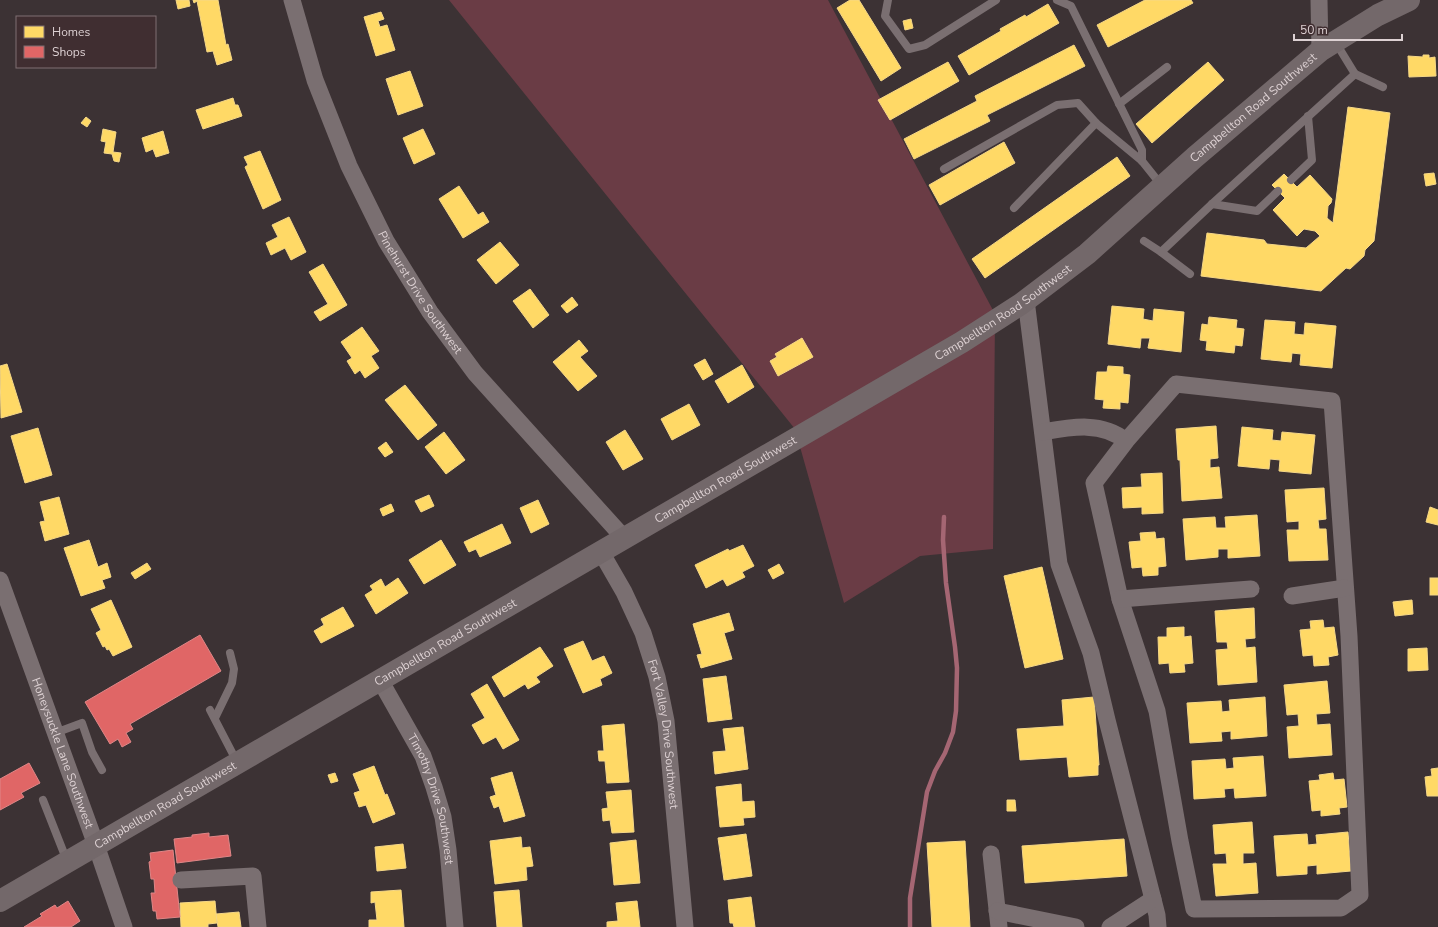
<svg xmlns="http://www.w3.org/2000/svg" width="1438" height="927" font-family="'Nunito Sans',sans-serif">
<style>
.green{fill:#6a3c45}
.homes{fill:#ffd966;stroke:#f5d787}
.shops{fill:#e06666;stroke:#df8687}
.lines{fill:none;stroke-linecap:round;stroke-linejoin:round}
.stream{stroke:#a56673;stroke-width:4.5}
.service{stroke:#7a6f71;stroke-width:8}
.minor{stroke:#7a6f71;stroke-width:17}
.secondary{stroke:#73686a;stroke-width:22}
.labels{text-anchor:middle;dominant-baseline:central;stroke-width:4;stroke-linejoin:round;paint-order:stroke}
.street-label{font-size:12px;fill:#ddd1d3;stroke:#402e31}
</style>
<rect width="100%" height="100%" fill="#3c3234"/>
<polygon class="green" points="449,0 828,0 995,314 993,549 920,556 844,603 795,429"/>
<g class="homes">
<polygon points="176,0 189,0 190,6 178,9"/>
<polygon points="193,0 218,0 226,45 228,44 232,60 217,65 213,51 207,52 197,1 194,3"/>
<polygon points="850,0 859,0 901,68 881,81 837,8"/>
<polygon points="1145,0 1191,0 1193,3 1108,47 1097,25"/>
<polygon points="1048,4 1059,23 969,75 958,56 1001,31 1000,29 1025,15 1026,17"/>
<polygon points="381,12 384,19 378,21 380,27 387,25 395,50 376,56 364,17"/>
<polygon points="911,19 913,28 905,30 903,21"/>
<polygon points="1074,45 1085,66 987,115 990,121 914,159 904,139 977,101 975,96"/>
<polygon points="1423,55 1429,55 1429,58 1435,57 1436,76 1409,77 1408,56 1423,57"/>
<polygon points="948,62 959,81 890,120 878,100"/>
<polygon points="1208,62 1224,80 1152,143 1136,124"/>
<polygon points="410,71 423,106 398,115 386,79"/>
<polygon points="233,98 235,105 238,105 242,116 203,129 196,110"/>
<polygon points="1348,107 1390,113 1374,241 1365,250 1364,256 1350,269 1346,268 1321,291 1201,276 1207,233 1264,240 1267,244 1306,248 1320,236 1315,231 1304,229 1297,236 1273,210 1285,198 1272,185 1284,174 1297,187 1310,175 1332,199 1331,203 1328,206 1327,218 1333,223"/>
<polygon points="86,117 91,121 87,127 81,123"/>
<polygon points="103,129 116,132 113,152 121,153 119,162 114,161 112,154 104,153 106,142 101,141"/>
<polygon points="423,129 435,154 414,164 403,138"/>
<polygon points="163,131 169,153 156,157 153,149 146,152 142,138"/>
<polygon points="1004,142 1015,163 940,205 929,185"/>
<polygon points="260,151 281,200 263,209 245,167 248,165 244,157"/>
<polygon points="1117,157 1130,176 985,278 972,259"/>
<polygon points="1434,173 1436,184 1426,186 1424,174"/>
<polygon points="459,186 478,215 483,212 489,222 463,238 439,199"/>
<polygon points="289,217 306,252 291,260 285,248 271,255 266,243 278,237 272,225"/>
<polygon points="500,242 519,265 496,284 477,260"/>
<polygon points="323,264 347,305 320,321 314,312 328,304 309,272"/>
<polygon points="530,289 549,315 533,328 513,301"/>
<polygon points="572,297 578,305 567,313 561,306"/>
<polygon points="1112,306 1144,309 1143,319 1153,321 1154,309 1184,312 1181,352 1148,348 1150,338 1141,338 1140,348 1108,344"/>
<polygon points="1209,317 1237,320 1236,328 1244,329 1242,346 1235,345 1234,353 1206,350 1207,341 1200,340 1202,324 1208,325"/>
<polygon points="1265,320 1295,322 1294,334 1304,335 1305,323 1336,326 1332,368 1300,365 1301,354 1292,353 1291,362 1261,359"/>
<polygon points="362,327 379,351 371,356 379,368 365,378 360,370 355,374 347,361 352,358 341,342"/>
<polygon points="802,338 813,357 778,376 770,361 777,357 775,354"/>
<polygon points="579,340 588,351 580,357 597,376 578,391 553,362"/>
<polygon points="705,359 713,374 703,380 694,365"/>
<polygon points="7,364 22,412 1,418 0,366"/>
<polygon points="742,365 754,387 728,403 715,381"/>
<polygon points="1108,366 1123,367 1123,374 1130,375 1128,403 1120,402 1120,409 1103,408 1104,400 1095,399 1097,372 1107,372"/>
<polygon points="405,385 437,425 418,440 385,400"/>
<polygon points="689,404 700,425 672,440 661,419"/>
<polygon points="1216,426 1218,458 1210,459 1210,468 1219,467 1222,498 1182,501 1180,460 1178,460 1176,429"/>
<polygon points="1242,427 1273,430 1272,440 1281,441 1282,432 1315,435 1311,474 1279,471 1280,460 1270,459 1269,469 1238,466"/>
<polygon points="38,428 52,475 25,483 11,436"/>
<polygon points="625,430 643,459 623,470 606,442"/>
<polygon points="444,432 465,460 446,474 425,447"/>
<polygon points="386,442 393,452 385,457 378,448"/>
<polygon points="1162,473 1163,513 1142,514 1142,507 1123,508 1122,488 1142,487 1141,474"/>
<polygon points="1324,488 1326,519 1318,520 1319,529 1326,529 1328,560 1289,561 1287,530 1299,530 1299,521 1287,522 1285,490"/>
<polygon points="429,495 434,506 421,512 415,501"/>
<polygon points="59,497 69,534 45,541 40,522 45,521 40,502"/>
<polygon points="538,500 549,524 531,533 520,508"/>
<polygon points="391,504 394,511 383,516 380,509"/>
<polygon points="1430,507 1438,510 1438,525 1426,522"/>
<polygon points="1257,515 1260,556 1228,558 1228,549 1218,549 1218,557 1186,560 1183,519 1215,517 1216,528 1226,528 1225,517"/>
<polygon points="502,524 511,543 480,557 476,549 469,552 464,542"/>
<polygon points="1155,532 1156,539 1164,538 1166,566 1158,567 1158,575 1143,576 1142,567 1132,568 1129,542 1141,541 1140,533"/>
<polygon points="89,540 98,567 107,563 111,577 102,580 105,588 81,596 64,548"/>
<polygon points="441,540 456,565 424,584 409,560"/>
<polygon points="743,545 754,566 742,572 745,577 727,586 723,579 706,588 695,565 728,549 729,551"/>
<polygon points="147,563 151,569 135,579 131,573"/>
<polygon points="779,564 784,573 773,579 768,570"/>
<polygon points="1042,567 1063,659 1025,668 1004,576"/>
<polygon points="398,578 408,593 376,614 365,595 373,590 370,586 381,579 385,587"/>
<rect x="1430" y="578" width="8" height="17"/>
<polygon points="111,600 132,647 113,656 109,649 107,650 105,646 103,647 96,633 101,630 91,609"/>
<polygon points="1412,600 1413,614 1395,616 1393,602"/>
<polygon points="343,607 354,626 321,643 314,631 324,625 321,619"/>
<polygon points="1254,608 1255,638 1245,639 1246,648 1255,647 1257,682 1218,685 1216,650 1228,649 1227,642 1217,642 1215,611"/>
<polygon points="729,613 734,630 724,633 732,659 701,668 697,655 702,654 693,624"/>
<polygon points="1323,620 1324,628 1334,627 1338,655 1328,657 1329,665 1314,666 1313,655 1303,656 1300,630 1311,629 1310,621"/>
<polygon points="1184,627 1184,637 1191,636 1193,663 1184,664 1185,672 1170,673 1169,663 1159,664 1158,637 1167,637 1167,628"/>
<polygon points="583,641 592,661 604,656 612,673 600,679 602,685 583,693 564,649"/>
<polygon points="540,647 553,666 536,677 540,682 528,689 525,684 504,697 492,677"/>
<polygon points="1427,648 1428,670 1408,671 1408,649"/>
<polygon points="726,676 732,719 708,722 703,679"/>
<polygon points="1327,681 1330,713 1316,714 1317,725 1330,724 1332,755 1289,758 1287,727 1299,726 1298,714 1287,715 1284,685"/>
<polygon points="487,684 519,740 503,749 496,737 483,744 472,725 485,718 471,694"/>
<polygon points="1094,697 1099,765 1098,765 1098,775 1069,777 1067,757 1020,760 1017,729 1064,726 1062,700"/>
<polygon points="1265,697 1267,736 1231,739 1231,731 1221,732 1222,741 1190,743 1187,703 1221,701 1222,712 1230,711 1229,700"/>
<polygon points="624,724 629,782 607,783 605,761 599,761 598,751 604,751 602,726"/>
<polygon points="743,727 748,769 715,774 713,752 726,751 723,729"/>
<polygon points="1263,756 1266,796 1235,798 1234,788 1224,789 1225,797 1194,799 1192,761 1225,759 1226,769 1234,768 1233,758"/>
<polygon points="374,766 385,795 387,794 395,814 373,823 366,805 359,807 354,793 360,791 353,774"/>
<polygon points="1438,768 1438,796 1427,796 1425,777 1432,776 1431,769"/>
<polygon points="512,772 525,816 504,822 499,806 494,808 490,797 496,795 491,778"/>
<polygon points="335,773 338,781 331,783 328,775"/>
<polygon points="1333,773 1334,780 1344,779 1347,807 1339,808 1340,814 1321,816 1321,810 1312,811 1309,781 1320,780 1319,775"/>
<polygon points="741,784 742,802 754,801 755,817 743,818 744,825 720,827 716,787"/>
<polygon points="631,790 634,832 612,833 610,820 603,821 602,809 608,808 606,792"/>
<polygon points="1007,800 1015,800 1016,811 1007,811"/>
<polygon points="1252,822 1254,853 1243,853 1243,864 1256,863 1258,893 1216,896 1213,864 1227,864 1226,853 1215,854 1213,825"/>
<polygon points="1348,832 1351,871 1317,874 1317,865 1307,866 1307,874 1277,876 1274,836 1307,834 1308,845 1317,844 1316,835"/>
<polygon points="746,834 752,876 724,880 718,838"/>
<polygon points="521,837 522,848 530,847 533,866 526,867 527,880 495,884 490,841"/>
<polygon points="1124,839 1127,876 1025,883 1022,846"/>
<polygon points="636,840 640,883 614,885 610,843"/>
<polygon points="965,841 970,927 932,927 927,843"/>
<polygon points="403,844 406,868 377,871 375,847"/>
<polygon points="401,890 404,927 369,927 369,920 377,920 375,902 371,903 371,892"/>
<polygon points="519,890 522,927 497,927 494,892"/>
<polygon points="751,897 755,927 734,927 733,923 730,923 728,900"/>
<polygon points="215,901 217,923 208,924 208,927 181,927 180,903"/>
<polygon points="637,901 640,927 607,927 607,922 618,921 616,903"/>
<polygon points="239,912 241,927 218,927 216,914"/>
</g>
<g class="shops">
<polygon points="200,635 221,671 130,724 133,729 126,733 131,742 122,747 118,739 110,744 85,702"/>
<polygon points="29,763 40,783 21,793 24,797 0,810 0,779"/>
<polygon points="209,833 209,837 228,835 231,856 177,863 174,839 192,837 192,835"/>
<polygon points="173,850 180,917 157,919 156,911 153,911 151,893 155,893 154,879 151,879 149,862 151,861 150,853"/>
<polygon points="68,901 80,921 71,927 24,927 42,916 40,914 55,905 57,908"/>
</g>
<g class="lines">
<polyline class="stream" points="910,927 910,898 927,792 935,771 945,753 953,732 956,711 957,668 955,647 946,583 943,540 944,517"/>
<g class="service">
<polyline points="888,0 885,16 909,49 925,45 996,0"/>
<polyline points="1057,0 1071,6 1142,150 1142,161"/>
<polyline points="1355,74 1383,87"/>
<polyline points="1119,104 1167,67"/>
<polyline points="944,169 1057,105 1078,103 1096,123 1142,161 1162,186"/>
<polyline points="1291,180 1312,160 1308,116"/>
<polyline points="1212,204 1257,211 1278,191"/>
<polyline points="1014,208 1096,123"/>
<polyline points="1144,241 1161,252"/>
<polyline points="1190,274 1161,252 1212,204 1355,74 1336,43"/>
<polyline points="210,710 237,762"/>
<polyline points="215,718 232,683 234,669 230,653"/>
<polyline points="55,733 82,723 92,752 102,770"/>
<polyline points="43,800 67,861"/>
</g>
<g class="minor">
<path id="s1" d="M 292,0 L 315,80 L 349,166 L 386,241 L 430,312 L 475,373 L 624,538"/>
<polyline points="1319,0 1320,51"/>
<polyline points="1026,300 1059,564 1091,653 1107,720 1157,915 1158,927"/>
<path d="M 1043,432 C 1071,427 1102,421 1126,441 L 1094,483 L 1120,599 L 1157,711 L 1180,841 L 1194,909 L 1341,908 L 1360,895 L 1349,636 L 1332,401 L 1176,384 L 1126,441"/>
<path id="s2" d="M 601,552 L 624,592 L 643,633 L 657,677 L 666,721 L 685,927"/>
<path id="s3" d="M 0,580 L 96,845 L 124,927"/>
<polyline points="1292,596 1345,588"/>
<polyline points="1120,599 1251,589"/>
<path id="s4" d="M 380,680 L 423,756 L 434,787 L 443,817 L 448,850 L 455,927"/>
<polyline points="991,854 999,927"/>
<polyline points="181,880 253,876 258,927"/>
<polyline points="997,911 1076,927"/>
<polyline points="1110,927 1153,899"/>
</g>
<path class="secondary" id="s5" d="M 0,901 L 962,342 L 1021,304 L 1087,254 L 1195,157 L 1320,51 L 1378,15 L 1409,0"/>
</g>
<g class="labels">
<g class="street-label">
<text stroke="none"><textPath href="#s5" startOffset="1487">Campbellton Road Southwest</textPath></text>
<text stroke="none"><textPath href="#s1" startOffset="321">Pinehurst Drive Southwest</textPath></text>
<text stroke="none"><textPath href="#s5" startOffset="1163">Campbellton Road Southwest</textPath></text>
<text stroke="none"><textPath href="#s5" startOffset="839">Campbellton Road Southwest</textPath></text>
<text stroke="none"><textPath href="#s5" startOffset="515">Campbellton Road Southwest</textPath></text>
<text stroke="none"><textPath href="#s2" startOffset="195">Fort Valley Drive Southwest</textPath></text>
<text stroke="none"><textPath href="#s3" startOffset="184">Honeysuckle Lane Southwest</textPath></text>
<text stroke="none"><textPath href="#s4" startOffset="131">Timothy Drive Southwest</textPath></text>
<text stroke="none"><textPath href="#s5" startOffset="191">Campbellton Road Southwest</textPath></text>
</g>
</g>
<rect x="16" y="16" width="140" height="52" fill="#402e31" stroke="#7f6f72"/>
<rect x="24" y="26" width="20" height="12" fill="#ffd966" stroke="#7f6f72"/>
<text x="52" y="36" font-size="12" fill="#ddd1d3">Homes</text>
<rect x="24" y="46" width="20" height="12" fill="#e06666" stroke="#7f6f72"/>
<text x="52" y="56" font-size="12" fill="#ddd1d3">Shops</text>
<path d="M1294 34v6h108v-6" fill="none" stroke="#ddd1d3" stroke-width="2"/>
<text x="1300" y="34" font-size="12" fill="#ddd1d3" stroke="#402e31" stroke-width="3" paint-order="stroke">50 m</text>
</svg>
